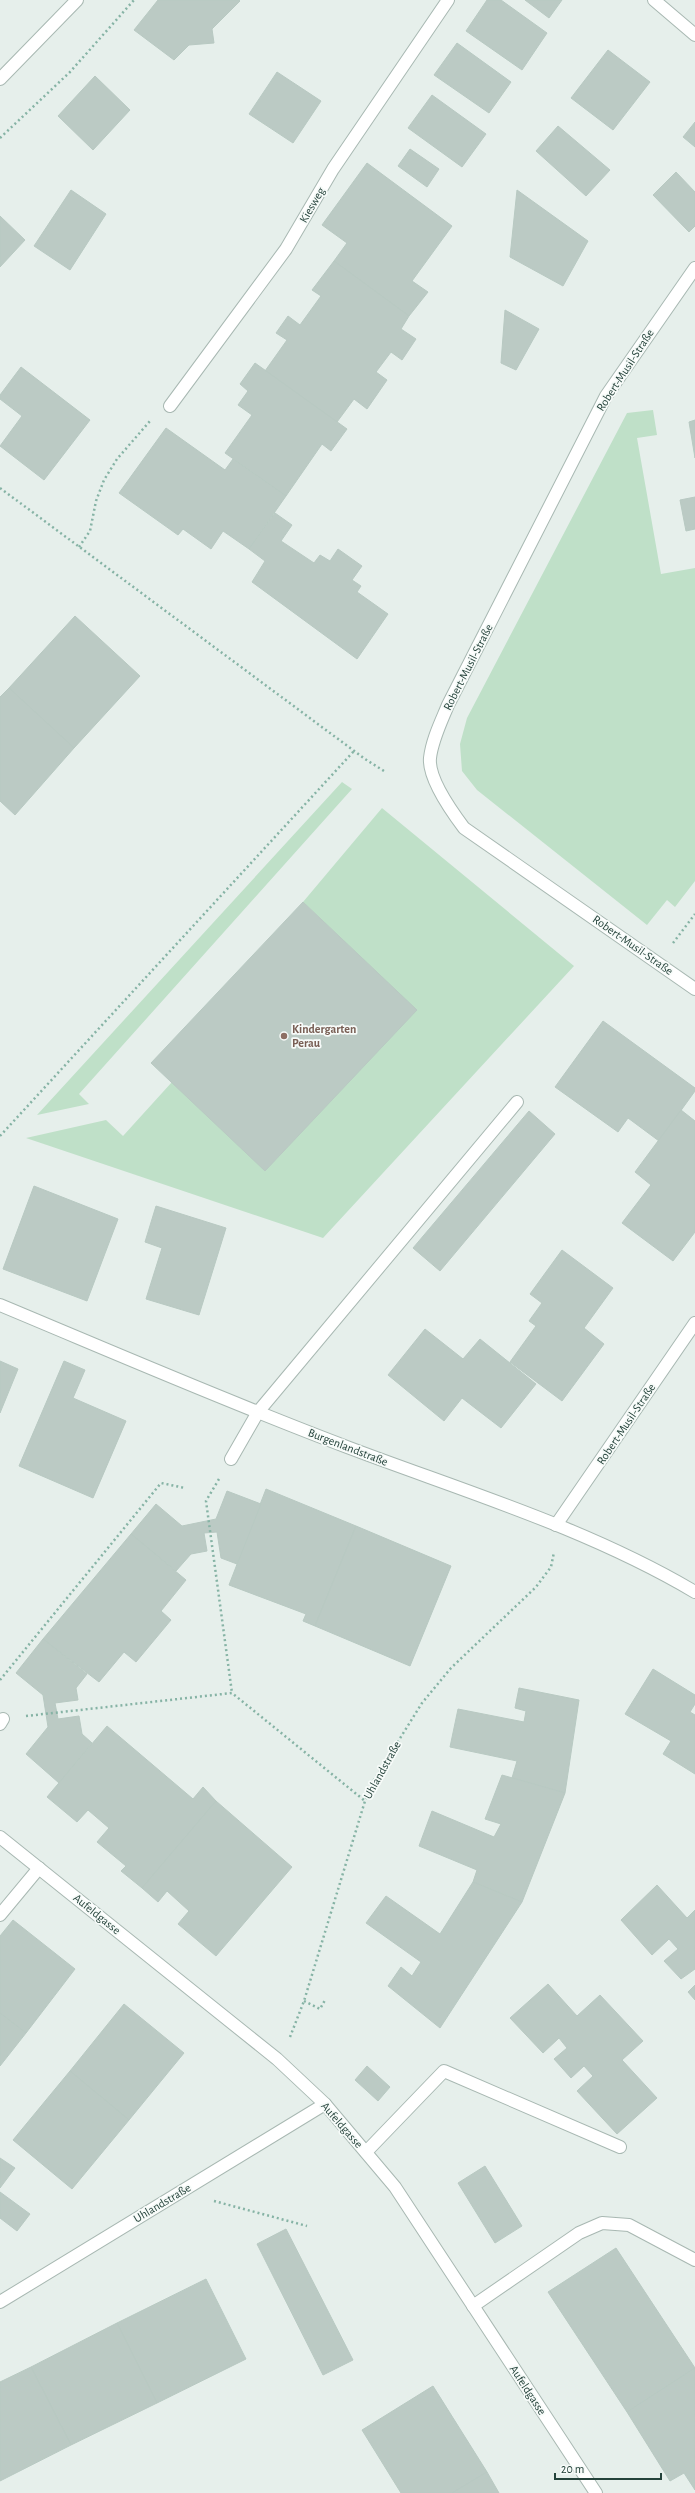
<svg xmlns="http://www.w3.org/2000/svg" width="695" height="2493" font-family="'Alegreya Sans',sans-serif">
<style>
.green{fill:#bfe0c8}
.building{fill:#bbcac4;stroke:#b8c9c2}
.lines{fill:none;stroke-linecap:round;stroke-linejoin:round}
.minor-casing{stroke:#a8b8b2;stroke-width:14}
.path{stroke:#86b3a5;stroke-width:2.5;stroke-dasharray:2 3;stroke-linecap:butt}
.minor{stroke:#fff;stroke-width:12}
.education-dot{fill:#8d6e63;stroke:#f7fbf9;stroke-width:1.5}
.labels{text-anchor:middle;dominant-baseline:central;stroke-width:3.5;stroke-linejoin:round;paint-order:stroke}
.street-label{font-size:12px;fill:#24423a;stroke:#f7fbf9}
.education-label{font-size:12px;font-weight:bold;fill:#785e54;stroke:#f7fbf9;text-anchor:start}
</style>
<rect width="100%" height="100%" fill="#e6efeb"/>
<g class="green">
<polygon points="653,410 657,435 637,438 661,574 695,568 695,881 675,907 667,900 647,925 477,790 462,771 460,744 467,718 627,413"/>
<polygon points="342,782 352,789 79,1094 89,1104 37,1115"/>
<polygon points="382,808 574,966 323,1238 26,1138 106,1120 123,1136 172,1082 416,1010 303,902"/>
</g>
<g class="building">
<polygon points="158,0 239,0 240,1 212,29 214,43 189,45 174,60 134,30"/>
<polygon points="487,0 501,0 547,33 522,70 466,31"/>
<polygon points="525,0 562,0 549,18"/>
<polygon points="457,43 511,82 489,113 434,75"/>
<polygon points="608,50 650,82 613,130 571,98"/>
<polygon points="277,72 321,101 293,143 249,114"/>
<polygon points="95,76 130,110 93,150 58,116"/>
<polygon points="432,95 486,134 462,167 408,128"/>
<polygon points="695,122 695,147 683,137"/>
<polygon points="558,126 610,170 586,196 536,151"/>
<polygon points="410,149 439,169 427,187 398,166"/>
<polygon points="367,163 452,226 412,281 428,292 409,316 334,261 347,243 322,225"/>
<polygon points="676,172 695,192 695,226 689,232 653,195"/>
<polygon points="71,190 106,214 70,270 34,246"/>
<polygon points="517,190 588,241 563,286 510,257"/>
<polygon points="0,216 25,240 0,267"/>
<polygon points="334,261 409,316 401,329 416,339 402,360 391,352 376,372 387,380 367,409 354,399 337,422 265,371 287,340 276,333 288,316 300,325 321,296 312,290"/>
<polygon points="505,310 539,329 516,370 501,363"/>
<polygon points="255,363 347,429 331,451 322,444 286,496 225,453 252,415 238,405 248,391 240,384"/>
<polygon points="21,367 90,420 44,480 0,446 22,416 0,399 0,395"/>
<polygon points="695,420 695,458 689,422"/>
<polygon points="166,428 225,470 233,459 286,496 249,549 223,531 211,549 183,529 178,535 119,493"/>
<polygon points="695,497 695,529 686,531 680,500"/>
<polygon points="275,513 292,525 281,541 314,563 320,555 330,561 338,549 362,566 352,580 361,586 357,592 388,614 357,659 252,582 265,561 249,549"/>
<polygon points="75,616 140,676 74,748 9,688"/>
<polygon points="9,688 74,748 15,815 0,801 0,697"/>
<polygon points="303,902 417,1010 265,1171 151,1063"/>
<polygon points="603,1021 695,1088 695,1091 659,1141 628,1118 618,1132 555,1087"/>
<polygon points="681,1110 695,1121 695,1232 673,1261 622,1223 651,1185 635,1172"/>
<polygon points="529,1111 555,1134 440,1271 413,1248"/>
<polygon points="34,1186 118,1219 87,1301 3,1269"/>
<polygon points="156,1206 226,1228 199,1315 146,1299 162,1248 145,1242"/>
<polygon points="562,1250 613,1288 584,1328 604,1344 562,1401 510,1362 536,1326 529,1321 542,1303 530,1294"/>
<polygon points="425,1329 463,1359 480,1339 536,1384 501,1428 462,1398 444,1421 388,1375"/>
<polygon points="0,1361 18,1369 0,1413"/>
<polygon points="64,1361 85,1370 73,1398 126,1421 93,1498 19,1466"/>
<polygon points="266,1489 356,1526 315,1626 303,1621 306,1614 229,1585"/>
<polygon points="227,1491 261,1504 237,1564 221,1558 217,1532 204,1533 207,1551 191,1554 176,1571 131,1534 156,1504 182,1526 216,1519"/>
<polygon points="356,1526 451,1566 410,1666 315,1626"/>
<polygon points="131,1534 186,1580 161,1611 171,1620 136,1662 124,1652 99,1682 43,1639"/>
<polygon points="43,1639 87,1674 76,1688 78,1700 55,1703 58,1719 79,1716 82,1734 92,1743 59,1783 26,1754 48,1727 43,1695 16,1673"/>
<polygon points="653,1669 695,1695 695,1704 690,1712 695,1715 695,1774 663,1754 671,1741 625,1714"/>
<polygon points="519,1688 579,1700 565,1793 512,1778 517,1761 450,1747 458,1709 524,1722 526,1711 515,1708"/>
<polygon points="107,1726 193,1799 203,1787 216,1801 142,1888 121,1871 126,1866 97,1842 109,1828 88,1810 77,1822 47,1797"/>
<polygon points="502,1775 565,1793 522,1902 473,1882 477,1870 419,1846 432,1811 494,1837 501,1824 485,1819"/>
<polygon points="216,1801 292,1867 216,1956 178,1924 189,1911 167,1891 158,1902 142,1888"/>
<polygon points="473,1882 522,1902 440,2028 388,1986 401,1967 412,1976 421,1962 366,1923 386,1896 440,1934"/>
<polygon points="657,1885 687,1918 695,1910 695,1969 681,1979 664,1961 678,1949 669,1939 652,1955 621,1920"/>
<polygon points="13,1920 75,1969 26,2033 0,2013 0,1936"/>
<polygon points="548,1984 577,2016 600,1995 643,2041 622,2060 657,2098 617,2134 577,2091 593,2076 584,2066 571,2078 554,2059 567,2048 559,2038 543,2053 510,2018"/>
<polygon points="695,1985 695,2000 688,1992"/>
<polygon points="124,2004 184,2053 129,2120 70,2071"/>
<polygon points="0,2013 26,2033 0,2066"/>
<polygon points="367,2066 390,2087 378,2101 355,2080"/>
<polygon points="70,2071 129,2120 72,2189 13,2140"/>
<polygon points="0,2158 15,2168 0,2188"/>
<polygon points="485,2166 522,2226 495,2243 458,2183"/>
<polygon points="0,2192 30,2214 17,2231 0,2218"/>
<polygon points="286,2229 353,2360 323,2375 257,2244"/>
<polygon points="616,2248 695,2368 627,2412 548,2292"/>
<polygon points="206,2279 246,2359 157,2403 117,2323"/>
<polygon points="117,2323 157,2403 71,2445 31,2367"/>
<polygon points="31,2367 71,2445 0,2481 0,2382"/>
<polygon points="695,2368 695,2490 684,2473 670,2481 627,2412"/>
<polygon points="433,2386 487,2472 452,2493 401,2493 362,2430"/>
<polygon points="487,2472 499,2493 452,2493"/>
</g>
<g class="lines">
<g class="minor-casing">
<g id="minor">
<polyline points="654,0 695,35"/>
<polyline points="0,79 77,0"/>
<path d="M 695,268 L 606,396 L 448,705 C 441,722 432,740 430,758 C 428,778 452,812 464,828 L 695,989"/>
<polyline points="170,406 286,249 333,169 448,0"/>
<path d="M 0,1305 C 115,1353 230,1403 347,1447 C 463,1491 587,1528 695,1592"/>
<polyline points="231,1459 258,1412 517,1102"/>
<polyline points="556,1525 695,1323"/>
<polyline points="0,1724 3,1719"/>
<polyline points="0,1837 277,2059 325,2104 395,2187 596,2493"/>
<polyline points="0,1915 39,1868"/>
<polyline points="366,2152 444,2071 620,2147"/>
<polyline points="0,2302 325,2104"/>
<polyline points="473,2306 579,2233 602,2223 629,2225 695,2260"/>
</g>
</g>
<g class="path">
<polyline points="0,138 70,72 134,0"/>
<polyline points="0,488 365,759 384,771"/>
<polyline points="79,547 90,531 96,501 104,480 117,459 150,421"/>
<polyline points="673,943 695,914"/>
<polyline points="0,1136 354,751"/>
<polyline points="219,1479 206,1501 232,1693"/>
<polyline points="0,1680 161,1483 185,1488"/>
<polyline points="26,1716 232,1693 365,1801"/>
<polyline points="304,2001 320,2009 325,2000"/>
<polyline points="290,2037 304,2001 365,1801 374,1780 422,1703 451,1668 536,1587 551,1567 554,1552"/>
<polyline points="214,2201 307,2226"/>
</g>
<use href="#minor" class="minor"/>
</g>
<circle class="education-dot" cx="284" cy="1036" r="4"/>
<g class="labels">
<g class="street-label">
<text transform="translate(312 205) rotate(-60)">Kiesweg</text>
<text transform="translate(625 370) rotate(-57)">Robert-Musil-Straße</text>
<text transform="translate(468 667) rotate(-63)">Robert-Musil-Straße</text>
<text transform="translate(633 945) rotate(35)">Robert-Musil-Straße</text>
<text transform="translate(626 1424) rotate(-56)">Robert-Musil-Straße</text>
<text transform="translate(348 1447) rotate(21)">Burgenlandstraße</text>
<text transform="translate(382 1770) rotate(-61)">Uhlandstraße</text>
<text transform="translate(97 1914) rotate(39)">Aufeldgasse</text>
<text transform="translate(342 2125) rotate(49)">Aufeldgasse</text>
<text transform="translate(162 2203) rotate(-31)">Uhlandstraße</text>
<text transform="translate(528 2390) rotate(57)">Aufeldgasse</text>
</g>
<g class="education-label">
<text x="292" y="1029">Kindergarten<tspan x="292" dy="14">Perau</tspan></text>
</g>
</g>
<path d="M555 2473v6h106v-6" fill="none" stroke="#24423a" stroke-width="2"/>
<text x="561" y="2473" font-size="12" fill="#24423a" stroke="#f7fbf9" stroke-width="3" paint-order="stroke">20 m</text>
</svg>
